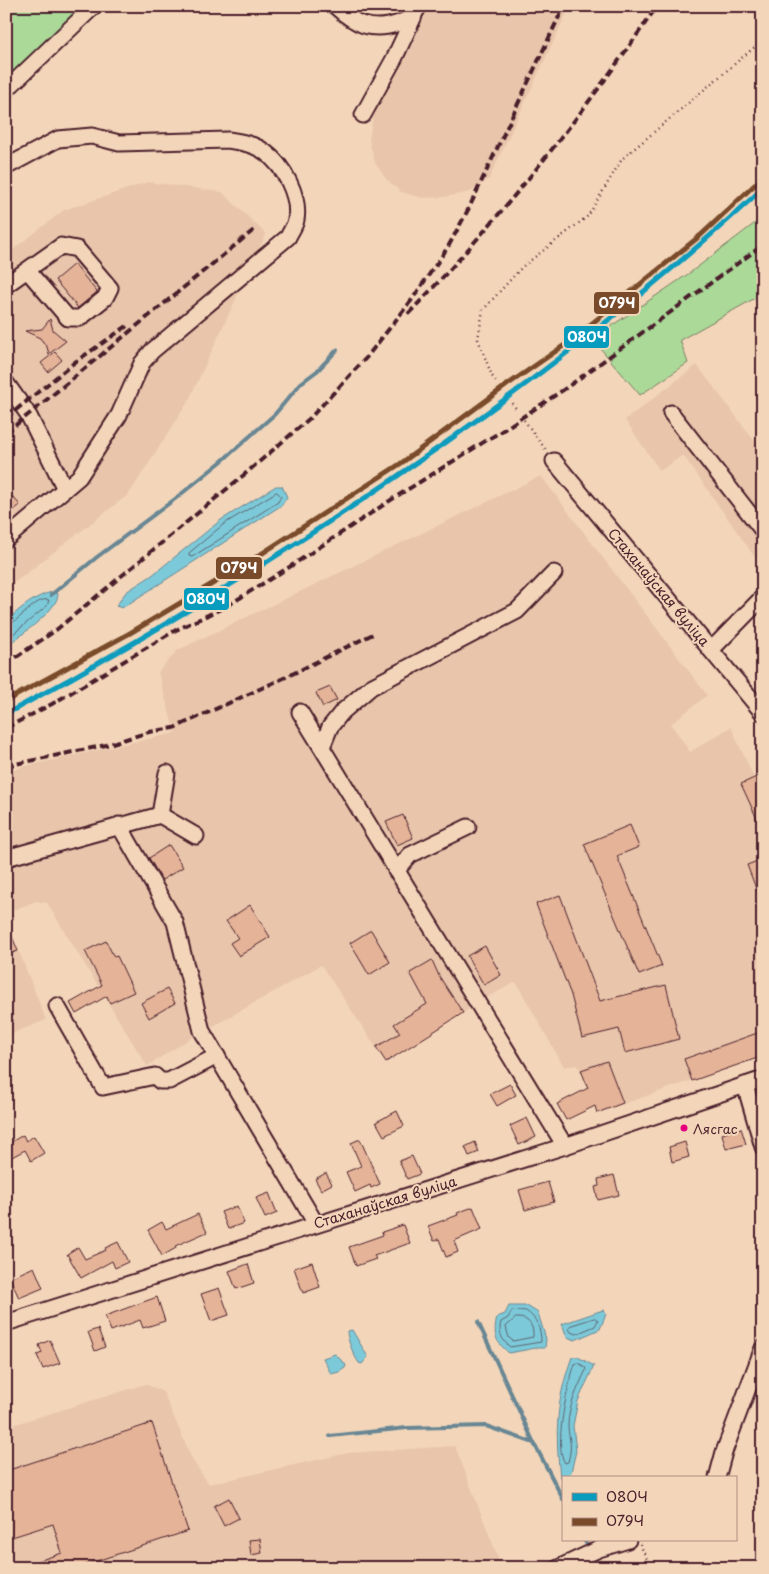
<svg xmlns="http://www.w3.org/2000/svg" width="769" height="1574" font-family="'Playpen Sans',sans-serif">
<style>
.built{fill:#e8c5ab}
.green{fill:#aad998;stroke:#7a7c62}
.water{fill:#7ccad9;stroke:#688693}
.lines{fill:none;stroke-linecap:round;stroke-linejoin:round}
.shore{stroke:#5e6371;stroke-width:1}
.stream{stroke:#688693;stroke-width:4}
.building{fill:#e5b398;stroke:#4a1f2b}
.minor-casing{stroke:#4a1f2b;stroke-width:19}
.path{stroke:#4a1f2b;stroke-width:2.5;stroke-dasharray:1 4;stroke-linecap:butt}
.minor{stroke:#f3d6ba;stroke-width:15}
.rail{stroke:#4a1f2b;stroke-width:4;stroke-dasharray:8 4;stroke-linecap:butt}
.rail-1-casing{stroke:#f3d6ba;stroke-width:9}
.rail-2-casing{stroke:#f3d6ba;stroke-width:9}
.rail-1{stroke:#079bbe;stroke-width:5}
.rail-2{stroke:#7a4b2a;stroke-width:5}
.bus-dot{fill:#e5007d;stroke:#f3d6ba;stroke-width:2}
.labels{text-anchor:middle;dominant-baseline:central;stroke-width:4;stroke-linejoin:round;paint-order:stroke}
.bus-label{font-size:13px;fill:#4a1f2b;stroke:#f3d6ba;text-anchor:start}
.street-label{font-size:14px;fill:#4a1f2b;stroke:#f3d6ba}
.line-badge{stroke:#f3d6ba;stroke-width:2}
.badge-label{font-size:14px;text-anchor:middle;font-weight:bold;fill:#fff}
</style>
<rect width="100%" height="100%" fill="#f3d6ba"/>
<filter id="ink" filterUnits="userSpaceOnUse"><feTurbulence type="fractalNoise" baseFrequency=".02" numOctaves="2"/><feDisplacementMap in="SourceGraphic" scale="10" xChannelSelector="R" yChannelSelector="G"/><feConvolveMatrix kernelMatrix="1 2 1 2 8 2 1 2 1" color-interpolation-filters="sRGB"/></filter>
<g filter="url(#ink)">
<g class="built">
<polygon points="428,6 570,6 489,179 470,192 445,197 422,198 401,192 386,179 375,163 369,140 373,117"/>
<polygon points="148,182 222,192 266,234 188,402 129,494 6,589 6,255 64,210"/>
<polygon points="697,365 763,452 763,560 759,563 683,455 660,471 625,420"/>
<polygon points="541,476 707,695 671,724 690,752 731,727 754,778 763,774 763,1056 597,1113 581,1070 576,1065 564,1067 516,982 488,997 386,1062 321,965 210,1028 202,1031 147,1066 47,903 36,901 6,913 6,773 22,767 175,733 158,672 178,650"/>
<polygon points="6,919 46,1020 6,1036"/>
<polygon points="146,1384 163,1392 193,1461 209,1484 348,1453 455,1446 502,1568 6,1568 6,1427"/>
</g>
<g class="green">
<polygon points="6,6 94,6 6,90"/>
<polygon points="763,217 763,298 759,296 680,340 688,363 640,395 595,342 604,331 691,272"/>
</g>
<g class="water">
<polygon points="276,486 282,486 287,497 282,505 122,608 116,606 126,592 151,576 221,520"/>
<path d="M 52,592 L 58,594 C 58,610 20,636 6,646 L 6,621 C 20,609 34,596 52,592 Z"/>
<path d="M 509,1306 L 527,1306 L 538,1313 L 546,1339 L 545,1348 L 536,1348 L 509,1353 C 495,1341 493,1335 497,1317 L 505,1314 Z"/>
<polygon points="603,1310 606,1314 600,1329 575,1340 567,1337 562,1324"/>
<path d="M 352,1330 L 368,1357 L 362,1364 L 359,1363 C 354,1356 347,1340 347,1331 Z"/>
<polygon points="335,1354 346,1365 345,1368 339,1372 331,1374 323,1358"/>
<path d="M 572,1357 L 578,1357 L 594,1366 L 578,1401 L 573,1426 L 576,1451 L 571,1472 L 566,1478 L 560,1477 C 555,1431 556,1401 572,1357 Z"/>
</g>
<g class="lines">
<g class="shore">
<polygon points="277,492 281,496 278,502 192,557 189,556 189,553 224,524"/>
<path d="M 6,625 C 20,623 35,596 49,600 L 47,606 L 6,640"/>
<path d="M 526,1311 C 537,1318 541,1329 541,1342 L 510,1347 C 502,1340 498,1333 501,1322 L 508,1318 L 512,1311 Z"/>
<path d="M 516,1318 C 528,1317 534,1325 533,1337 L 513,1341 L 509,1338 L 506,1327 Z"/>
<polygon points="595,1318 598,1320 595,1326 576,1334 571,1332 569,1329 570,1326"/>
<path d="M 578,1363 L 585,1367 L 586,1370 C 578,1387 568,1407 568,1426 C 569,1442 573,1444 568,1462 L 565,1463 C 553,1446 568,1384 575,1364 Z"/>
</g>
<g class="stream">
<polyline points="51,595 97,557 175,499 222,461 275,414 301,383 317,371 337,350"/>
<polyline points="478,1322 534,1443 563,1499"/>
<polyline points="330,1436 407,1428 486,1426 534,1443"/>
<polyline points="584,1540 586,1543"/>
<polyline points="596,1562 599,1568"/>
</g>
</g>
<g class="building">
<polygon points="74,264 97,292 78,308 55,280"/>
<polygon points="50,319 53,330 66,341 49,354 47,347 40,338 25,331 42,329"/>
<polygon points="55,352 62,360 48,372 41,363"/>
<polygon points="6,489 20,505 6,517"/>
<polygon points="330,687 337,700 323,707 316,693"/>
<polygon points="763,774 763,832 741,784"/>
<polygon points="403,815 413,838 397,845 386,822"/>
<polygon points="630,825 639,847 617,856 662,966 639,975 584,844"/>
<polygon points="169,845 183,867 162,880 149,858"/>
<polygon points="763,859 763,904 762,904 747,865"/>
<polygon points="560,895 600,1001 666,985 679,1039 625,1053 619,1029 582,1038 571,995 536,904"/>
<polygon points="250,905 270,937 239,956 230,943 238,938 226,921"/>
<polygon points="6,922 18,951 6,955"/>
<polygon points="371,930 390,962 369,975 350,943"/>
<polygon points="106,941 114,957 117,956 134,992 110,1003 107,996 76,1014 70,1003 102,985 85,951"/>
<polygon points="485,946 501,975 484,985 467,956"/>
<polygon points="432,960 439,976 463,1013 386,1062 376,1047 400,1033 394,1024 427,1004 410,973"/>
<polygon points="167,989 175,1003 149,1018 141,1003"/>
<polygon points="763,1031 763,1056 692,1081 684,1059"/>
<polygon points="607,1061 623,1103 597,1113 595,1106 566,1120 557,1104 588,1088 581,1070"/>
<polygon points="510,1084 516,1095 497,1106 490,1094"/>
<polygon points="397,1111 404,1126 384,1136 376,1122"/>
<polygon points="527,1118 536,1137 519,1145 510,1126"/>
<polygon points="741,1128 746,1144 726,1149 722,1134"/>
<polygon points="23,1135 26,1141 34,1136 44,1153 31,1161 25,1150 6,1160 6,1145"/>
<polygon points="360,1139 380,1184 371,1188 370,1185 355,1192 346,1172 361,1166 351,1143"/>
<polygon points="475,1142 479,1152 469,1156 465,1147"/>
<polygon points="685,1142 689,1157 672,1162 669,1147"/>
<polygon points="412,1156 420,1174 407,1179 399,1161"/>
<polygon points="326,1173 332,1184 321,1190 315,1179"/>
<polygon points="614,1175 619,1195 598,1200 595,1187 599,1186 598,1179"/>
<polygon points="548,1182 554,1202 525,1210 519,1190"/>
<polygon points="269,1193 277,1213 265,1218 256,1198"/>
<polygon points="237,1206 244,1223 228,1229 221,1212"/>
<polygon points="473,1207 482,1229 454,1241 458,1252 446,1257 439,1239 434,1241 428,1226 458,1215 457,1213"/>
<polygon points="198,1214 207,1232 175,1246 176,1248 162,1256 148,1230 162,1222 166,1229"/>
<polygon points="403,1225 410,1243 374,1256 376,1259 356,1266 349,1247 383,1235 382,1232"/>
<polygon points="118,1242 128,1262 115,1268 112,1261 81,1278 67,1254 78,1247 85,1259 106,1250 105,1248"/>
<polygon points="312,1262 320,1287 303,1293 294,1268"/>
<polygon points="248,1264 254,1283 236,1289 229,1271"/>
<polygon points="34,1267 43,1288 19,1298 10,1278"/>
<polygon points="219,1288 229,1315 211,1321 201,1294"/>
<polygon points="157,1297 165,1321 143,1328 140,1320 111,1331 105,1316"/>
<polygon points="98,1329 105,1347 95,1351 88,1332"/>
<polygon points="50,1340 60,1363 43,1369 37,1355 42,1353 39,1345"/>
<polygon points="152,1423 188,1531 75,1568 23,1568 23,1566 62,1553 53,1524 6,1539 6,1471"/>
<polygon points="229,1498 239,1518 224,1526 214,1506"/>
<polygon points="260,1539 262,1553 251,1555 249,1540"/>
</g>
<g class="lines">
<g class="minor-casing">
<g id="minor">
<path d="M 335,6 C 355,24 371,33 399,23 C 410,19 413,17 419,6"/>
<polyline points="6,90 94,6"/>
<polyline points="363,115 394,59 414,16"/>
<path d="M 6,167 L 58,139 L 92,136 L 119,143 L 228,140 C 241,142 254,144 265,152 C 284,166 300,196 296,220 C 295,226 290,232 288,237 L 152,351 L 142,363 L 119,415 L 79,477 L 6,539"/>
<polyline points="6,285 61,246 77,249 110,288 105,298 80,318 68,318 27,270"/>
<polyline points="6,383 28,414 65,489"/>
<polyline points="671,413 763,531"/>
<polyline points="554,461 763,713"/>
<polyline points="711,650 763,597"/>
<polyline points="300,712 565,1146"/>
<polyline points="322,747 330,727 342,712 371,687 517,611 554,573"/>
<polyline points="160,815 167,773"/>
<polyline points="119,825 175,922 202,1031 316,1224"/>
<polyline points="6,858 160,815 196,836"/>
<polyline points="396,871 410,855 468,827"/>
<polyline points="57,1006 103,1087 155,1076 160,1081 169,1081 217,1056"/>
<polyline points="745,1085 763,1147"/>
<polyline points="6,1323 565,1146 763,1079"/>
<polyline points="717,1478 724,1452 763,1348"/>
<polyline points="558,1568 599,1549 628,1540"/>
</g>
</g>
<g class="path">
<polyline points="496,381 492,376 478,339 483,310 522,267 588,216 622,159 763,40"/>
<polyline points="512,403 517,410"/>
<polyline points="524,420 546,450"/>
<polyline points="640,1544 651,1568"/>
</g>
<use href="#minor" class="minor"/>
<g class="rail">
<path d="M 408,314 C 500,219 582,116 657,6"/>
<polyline points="6,418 75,362 127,326"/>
<polyline points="6,433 255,229"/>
<polyline points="6,664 56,630 245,474 310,418 366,358 411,301 448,247 469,208 564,6"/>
<polyline points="6,728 52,704 176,630 227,606 291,566 394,498 500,432 566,388 763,245"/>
<polyline points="6,766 106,745 149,732 174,728 286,677 375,633"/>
</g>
<g class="rail-1-casing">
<path id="rail-1" d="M 6,714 C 159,632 306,541 448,441 C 558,362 664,280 763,188"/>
</g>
<g class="rail-2-casing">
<polyline id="rail-2" points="6,701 130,633 244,565 400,464 507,385 569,342 701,235 763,177"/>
</g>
<use href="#rail-1" class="rail-1"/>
<use href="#rail-2" class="rail-2"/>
</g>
</g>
<circle class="bus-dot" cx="684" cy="1128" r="4.5"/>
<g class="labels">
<g class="bus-label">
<text x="693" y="1128">Лясгас</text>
</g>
<g class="street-label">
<text transform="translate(659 587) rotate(50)">Стаханаўская вуліца</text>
<text transform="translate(385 1202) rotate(-17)">Стаханаўская вуліца</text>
</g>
</g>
<g class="line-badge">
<rect x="593" y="291" width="47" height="24" rx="5" fill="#7a4b2a"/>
<rect x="563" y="325" width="47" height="24" rx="5" fill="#079bbe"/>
<rect x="215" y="556" width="48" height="24" rx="5" fill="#7a4b2a"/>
<rect x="183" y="587" width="47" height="24" rx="5" fill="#079bbe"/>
</g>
<g class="badge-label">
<text x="617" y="308">079Ч</text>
<text x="587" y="342">080Ч</text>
<text x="239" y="573">079Ч</text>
<text x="206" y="604">080Ч</text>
</g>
<rect width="769" height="1574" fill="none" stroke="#f3d6ba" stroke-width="25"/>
<rect x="12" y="12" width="744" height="1549" fill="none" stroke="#4a1f2b" stroke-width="2" filter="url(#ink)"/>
<rect x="562" y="1476" width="175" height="65" fill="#f3d6ba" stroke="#af8d81"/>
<rect x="572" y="1493" width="25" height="8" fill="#079bbe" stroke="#af8d81"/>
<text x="606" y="1502" font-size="15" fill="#4a1f2b">080Ч</text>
<rect x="572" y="1518" width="25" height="8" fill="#7a4b2a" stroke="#af8d81"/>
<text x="606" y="1526" font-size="15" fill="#4a1f2b">079Ч</text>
</svg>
